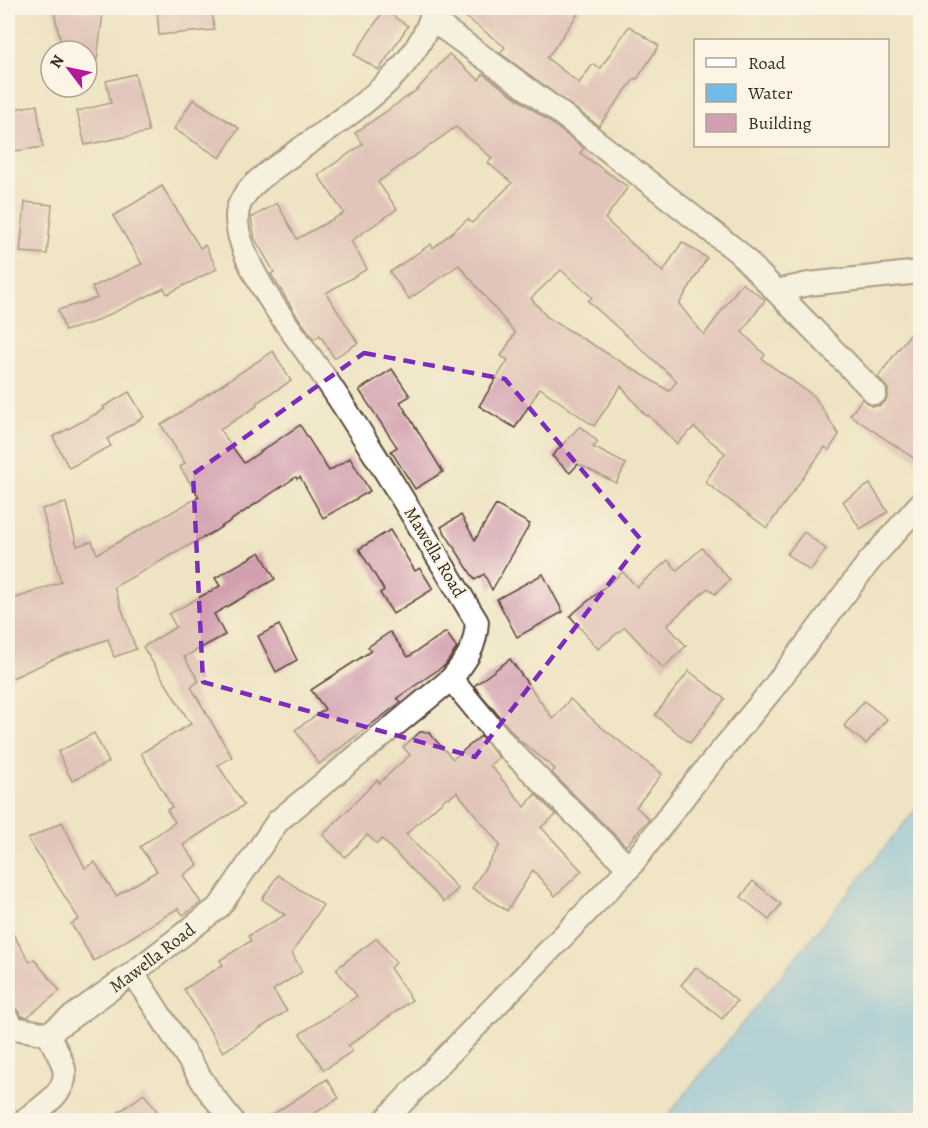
<svg xmlns="http://www.w3.org/2000/svg" width="928" height="1128" font-family="Alegreya,serif">
<style>
.water{fill:#70bbe9;stroke:#567284;stroke-width:1.5}
.building{fill:#d19faf;fill-rule:evenodd}
.lines{fill:none;stroke-linecap:round;stroke-linejoin:round}
.street-casing{stroke:#564637;stroke-width:26}
.street{stroke:#fff;stroke-width:22}
.marked{fill:none;stroke:#7b2cbf;stroke-width:4.5;stroke-dasharray:12 8;stroke-linejoin:round}
.labels{text-anchor:middle;dominant-baseline:central;stroke-width:4.5;stroke-linejoin:round;paint-order:stroke}
.street-label{font-size:18px;fill:#3b2a1e;stroke:#fcf5e5}
</style>
<rect width="100%" height="100%" fill="#fcf5e5"/>
<filter id="ink" filterUnits="userSpaceOnUse"><feTurbulence type="fractalNoise" baseFrequency=".0167" numOctaves="2"/><feDisplacementMap in="SourceGraphic" scale="12" xChannelSelector="R" yChannelSelector="G"/><feConvolveMatrix kernelMatrix="1 2 1 2 8 2 1 2 1" color-interpolation-filters="sRGB"/></filter>
<filter id="wash" filterUnits="userSpaceOnUse"><feTurbulence type="fractalNoise" baseFrequency=".008" numOctaves="4" result="noise"/><feDisplacementMap in="SourceGraphic" scale="24" xChannelSelector="R" yChannelSelector="G"/><feGaussianBlur stdDeviation="1.35" result="paint"/><feColorMatrix in="noise" values="0 0 0 0 0 0 0 0 0 0 0 0 0 0 0 0 0 1.4 0 .05"/><feComposite in="paint" operator="in"/></filter>
<g filter="url(#wash)">
<rect width="100%" height="100%" fill="#eee3c2"/>
<polygon class="water" points="920,802 920,1120 664,1120 920,804"/>
<g id="blocks">
<g class="building">
<polygon points="53,8 103,13 97,60 87,59 87,51 63,51"/>
<polygon points="157,8 212,8 214,30 159,35"/>
<polygon points="454,8 582,8 547,58 579,83 593,64 600,69 629,26 659,46 637,79 635,78 599,126 500,53 505,47"/>
<polygon points="384,10 408,26 379,70 354,55"/>
<path d="M 449,54 L 479,80 L 483,74 L 551,123 L 584,148 L 580,153 L 628,187 L 605,219 L 663,272 L 682,242 L 707,258 L 679,304 L 704,335 L 742,283 L 765,300 L 742,332 L 765,355 L 762,359 L 815,397 L 839,435 L 829,450 L 825,447 L 767,528 L 705,482 L 725,453 L 694,427 L 677,444 L 648,415 L 646,416 L 621,386 L 594,426 L 540,388 L 515,428 L 479,406 L 508,360 L 501,356 L 515,333 L 459,265 L 409,299 L 390,272 L 431,244 L 433,248 L 468,219 L 472,223 L 512,183 L 488,163 L 492,158 L 456,127 L 378,182 L 397,209 L 351,241 L 367,269 L 326,293 L 358,343 L 334,358 L 320,335 L 314,339 L 295,313 L 271,274 L 274,272 L 255,239 L 251,218 L 277,203 L 297,239 L 344,213 L 318,175 L 363,144 L 355,133 L 417,90 ZM 561,270 L 592,297 L 588,301 L 677,381 L 669,391 L 547,317 L 531,298 Z"/>
<polygon points="135,74 149,132 85,145 77,111 111,103 106,81"/>
<polygon points="193,99 239,128 220,158 174,129"/>
<polygon points="37,105 43,147 8,152 8,110"/>
<polygon points="162,186 200,248 205,245 217,269 167,294 164,288 94,322 65,331 58,310 97,298 92,287 142,264 113,216"/>
<polygon points="25,202 52,205 47,254 20,252"/>
<polygon points="921,319 921,463 850,415 862,399 872,406 879,406 885,402 888,396 888,389 878,377"/>
<polygon points="273,351 291,381 256,403 257,406 220,430 244,463 300,425 329,471 350,458 370,491 323,518 300,477 297,479 296,477 215,531 114,587 136,649 114,657 108,639 56,658 8,680 8,601 61,582 42,509 66,503 77,546 92,541 97,554 199,497 180,467 185,463 161,425"/>
<polygon points="392,369 410,396 400,402 443,472 415,489 391,451 397,447 359,390"/>
<polygon points="129,392 144,417 107,439 111,446 69,468 53,437 105,409 103,407"/>
<polygon points="580,426 598,442 593,447 626,464 616,483 578,464 570,473 552,456"/>
<polygon points="870,484 888,512 860,529 843,501"/>
<polygon points="496,505 530,524 492,590 484,574 475,580 441,527 461,515 475,540"/>
<polygon points="390,530 415,571 420,568 433,589 393,614 380,593 384,590 359,549"/>
<polygon points="804,532 826,549 810,571 787,554"/>
<polygon points="702,548 730,580 715,594 708,588 667,625 686,646 663,668 625,627 598,649 570,616 623,572 637,587 668,560 677,570"/>
<polygon points="260,552 275,579 214,614 225,635 184,657 199,681 191,687 232,757 218,765 244,805 183,845 198,865 183,875 201,903 183,915 178,908 94,961 71,924 79,919 28,839 62,822 85,868 95,862 116,896 157,871 140,847 175,822 167,810 172,807 141,753 191,724 143,647 176,627 169,614 220,586 215,578"/>
<polygon points="543,574 563,612 517,637 497,599"/>
<polygon points="279,625 297,660 276,672 258,636"/>
<polygon points="390,632 408,657 446,632 457,648 445,665 397,698 401,702 319,764 295,730 325,709 311,690 371,651 368,647"/>
<polygon points="510,659 553,719 570,699 600,726 662,774 636,807 649,819 626,846 552,773 555,769 518,739 474,686"/>
<polygon points="689,671 725,699 690,743 655,715"/>
<polygon points="864,701 887,719 866,744 844,726"/>
<polygon points="420,732 428,732 453,759 481,736 499,758 490,765 525,807 535,794 556,815 541,827 582,871 555,896 533,870 507,911 472,888 500,845 457,792 449,798 447,797 406,834 458,889 444,902 382,839 377,844 367,835 345,857 323,835 377,780 379,783 410,755 403,747"/>
<polygon points="94,733 109,762 72,781 58,752"/>
<polygon points="278,875 323,905 292,953 302,972 273,990 287,1011 223,1052 184,989 223,965 220,960 251,941 248,936 285,915 262,899"/>
<polygon points="753,881 781,904 769,920 741,897"/>
<polygon points="8,926 30,962 34,959 60,991 27,1017 22,1016 8,999"/>
<polygon points="377,938 396,963 390,968 412,1000 348,1046 352,1051 324,1070 300,1034 357,996 336,969"/>
<polygon points="696,967 737,1001 722,1019 681,985"/>
<polygon points="327,1079 339,1098 304,1120 264,1120"/>
<polygon points="144,1094 164,1120 108,1120"/>
</g>
</g>
</g>
<g filter="url(#ink)">
<use href="#blocks" fill-opacity="0" stroke="#564637" stroke-width="1.5"/>
<g class="lines">
<g class="street-casing">
<g id="street">
<polyline points="431,19 559,112 738,252 875,393"/>
<polyline points="776,291 809,284 920,272"/>
<polyline points="451,679 508,748 629,868"/>
<polyline points="133,973 209,1091 232,1120"/>
<path d="M 8,1020 L 14,1028 L 48,1034 C 53,1045 62,1058 64,1069 C 69,1092 40,1108 25,1120"/>
<path id="s1" d="M 48,1034 L 133,973 L 220,906 L 278,821 L 451,679 C 467,659 475,649 477,622 C 447,573 418,523 387,474 C 366,441 345,407 323,375 C 297,337 236,264 237,217 C 237,190 272,170 292,155 C 346,115 416,77 434,8"/>
<polyline points="385,1120 629,868 692,786 770,692 868,563 920,504"/>
</g>
</g>
<use href="#street" class="street"/>
</g>
</g>
<path d="M0 0H928V1128H0ZM 364,353 L 505,379 L 642,541 L 475,757 L 203,682 L 193,474 Z" fill="#eee3c2" fill-opacity=".55" fill-rule="evenodd"/>
<path class="marked" d="M 364,353 L 505,379 L 642,541 L 475,757 L 203,682 L 193,474 Z"/>
<g class="labels">
<g class="street-label">
<text transform="translate(435 552) rotate(59)">Mawella Road</text>
<text stroke="none"><textPath href="#s1" startOffset="129">Mawella Road</textPath></text>
</g>
</g>
<rect width="928" height="1128" fill="none" stroke="#fcf5e5" stroke-width="30"/>
<rect x="694" y="39" width="195" height="108" fill="#fcf5e5" stroke="#afa495" stroke-width="1.5"/>
<rect x="706" y="58" width="30" height="9" fill="#ffffff" stroke="#afa495" stroke-width="1.5"/>
<text x="748" y="69" font-size="18" fill="#3b2a1e">Road</text>
<rect x="706" y="84" width="30" height="18" fill="#70bbe9" stroke="#afa495" stroke-width="1.5"/>
<text x="748" y="99" font-size="18" fill="#3b2a1e">Water</text>
<rect x="706" y="114" width="30" height="18" fill="#d19faf" stroke="#afa495" stroke-width="1.5"/>
<text x="748" y="129" font-size="18" fill="#3b2a1e">Building</text>
<g transform="translate(69 69) rotate(302)"><circle r="28" fill="#fcf5e5" stroke="#afa495" stroke-width="1.5"/>
<path d="M0-4.5L10 22L0 15L-10 22Z" fill="#b5179e"/>
<text y="-9" font-size="16" font-weight="bold" text-anchor="middle" fill="#3b2a1e">N</text>
</g>
</svg>
